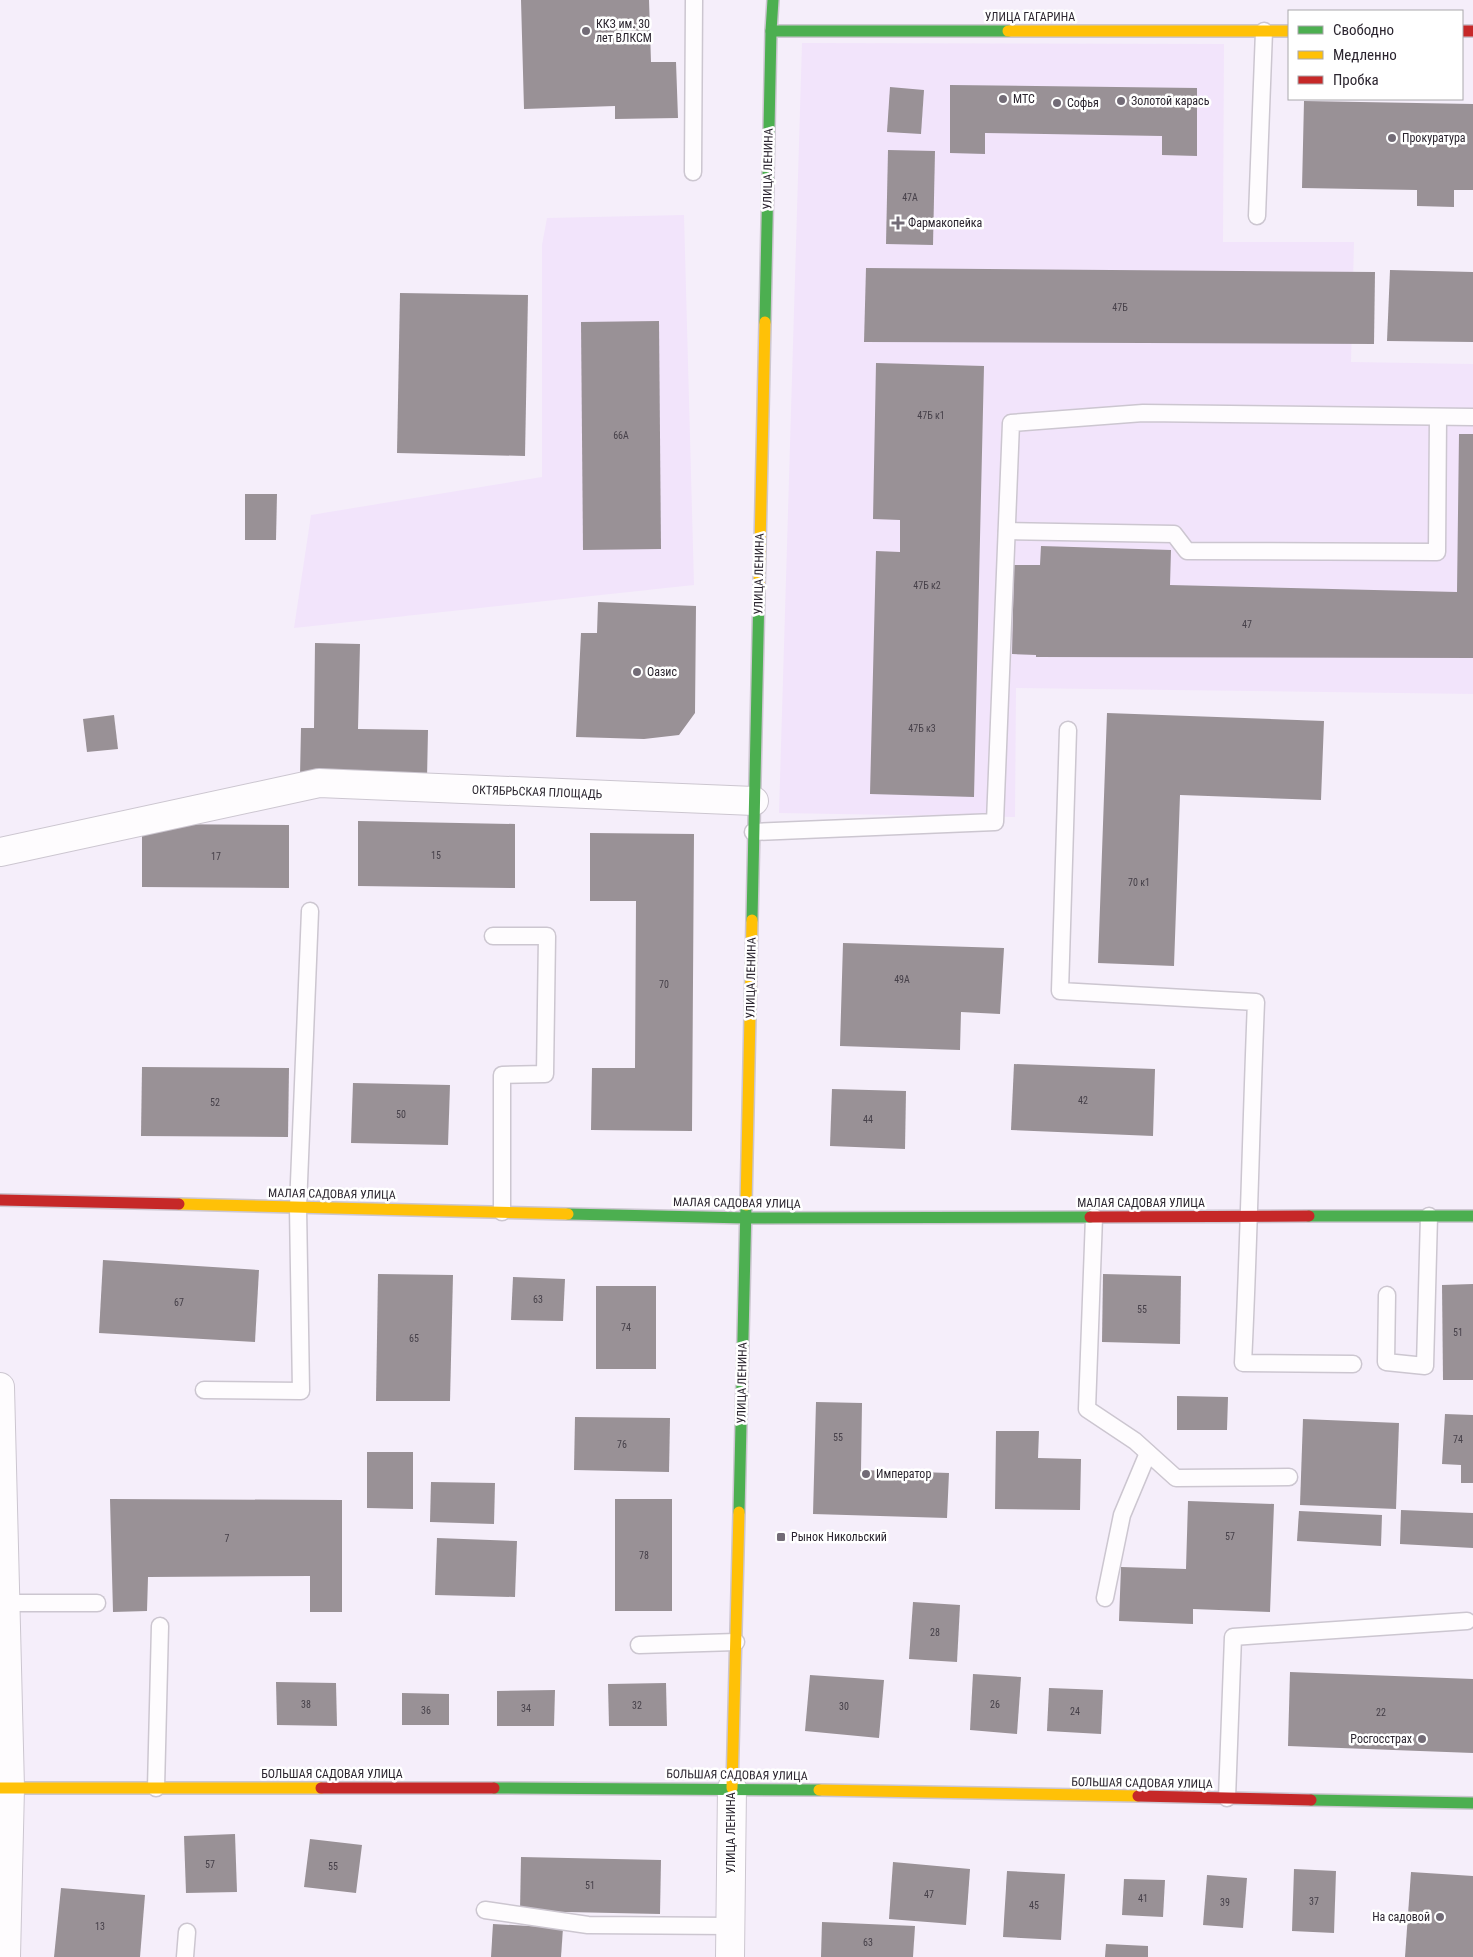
<svg xmlns="http://www.w3.org/2000/svg" width="1473" height="1957" font-family="'Roboto Condensed',sans-serif">
<style>
.built{fill:#f2e4fb}
.building{fill:#999196}
.lines{fill:none;stroke-linecap:round;stroke-linejoin:round}
.lane-casing{stroke:#ccc6d0;stroke-width:19}
.street-casing{stroke:#ccc6d0;stroke-width:30}
.fast-casing{stroke:#ccc6d0;stroke-width:14}
.slow-casing{stroke:#ccc6d0;stroke-width:14}
.jam-casing{stroke:#ccc6d0;stroke-width:14}
.lane{stroke:#fefcfe;stroke-width:16}
.street{stroke:#fefcfe;stroke-width:28}
.fast{stroke:#4caf50;stroke-width:11}
.slow{stroke:#ffc107;stroke-width:11}
.jam{stroke:#c62828;stroke-width:11}
.poi-dot{fill:#726b76;stroke:#fff;stroke-width:2}
.labels{text-anchor:middle;dominant-baseline:central;stroke-width:5;stroke-linejoin:round;paint-order:stroke}
.number-label{font-size:10px;fill:#464049}
.street-label{font-size:12px;fill:#2b252f;stroke:#fff}
.poi-label{font-size:12px;fill:#2b252f;stroke:#fff;text-anchor:start}
</style>
<rect width="100%" height="100%" fill="#f5eefa"/>
<g class="built">
<polygon points="802,43 1224,44 1223,242 1354,242 1351,362 1473,364 1473,694 1016,688 1015,817 779,813"/>
<polygon points="684,215 694,585 294,628 311,515 542,477 542,245 547,218"/>
</g>
<g class="building">
<polygon points="521,0 649,0 651,62 676,62 678,118 615,119 615,106 524,109"/>
<polygon points="950,85 1197,88 1197,156 1162,155 1162,136 985,133 985,154 950,153"/>
<polygon points="890,87 924,90 921,134 887,132"/>
<polygon points="1304,101 1473,104 1473,190 1454,190 1454,207 1417,206 1417,190 1302,188"/>
<polygon points="888,150 935,151 933,245 886,244"/>
<polygon points="866,268 1375,272 1374,344 864,342"/>
<polygon points="1390,270 1473,272 1473,342 1387,341"/>
<polygon points="400,293 528,295 525,456 397,453"/>
<polygon points="659,321 661,549 583,550 581,322"/>
<polygon points="876,363 984,366 974,797 870,794 876,551 900,552 900,520 873,519"/>
<polygon points="1459,434 1473,434 1473,658 1036,657 1036,655 1012,654 1014,565 1040,565 1041,546 1171,550 1170,585 1457,592"/>
<polygon points="245,494 277,494 276,540 245,540"/>
<polygon points="598,602 696,606 695,713 679,735 644,739 576,737 581,633 597,633"/>
<polygon points="315,643 360,644 358,729 428,730 427,779 300,776 301,728 314,728"/>
<polygon points="1107,713 1324,721 1321,800 1180,795 1174,966 1098,963"/>
<polygon points="114,715 118,749 87,752 83,719"/>
<polygon points="358,821 515,824 515,888 358,886"/>
<polygon points="142,824 289,825 289,888 142,887"/>
<polygon points="590,833 694,834 692,1131 591,1130 592,1068 635,1068 636,901 590,901"/>
<polygon points="843,943 1004,948 1000,1014 961,1012 960,1050 840,1046"/>
<polygon points="1014,1064 1155,1069 1153,1136 1011,1130"/>
<polygon points="142,1067 289,1068 288,1137 141,1136"/>
<polygon points="353,1083 450,1085 448,1145 351,1143"/>
<polygon points="832,1089 906,1091 905,1149 830,1146"/>
<polygon points="103,1260 259,1270 255,1342 99,1333"/>
<polygon points="378,1274 453,1275 450,1401 376,1401"/>
<polygon points="1103,1274 1181,1276 1180,1344 1102,1342"/>
<polygon points="513,1277 565,1279 563,1321 511,1320"/>
<polygon points="1473,1284 1473,1380 1443,1380 1442,1285"/>
<rect x="596" y="1286" width="60" height="83"/>
<polygon points="1177,1396 1228,1397 1227,1430 1177,1430"/>
<polygon points="816,1402 862,1403 861,1470 949,1473 947,1518 813,1514"/>
<polygon points="1445,1414 1473,1415 1473,1483 1461,1483 1461,1465 1442,1464"/>
<polygon points="575,1417 670,1418 669,1472 574,1470"/>
<polygon points="1303,1419 1399,1423 1396,1509 1300,1505"/>
<polygon points="996,1431 1039,1431 1038,1458 1081,1459 1080,1510 995,1509"/>
<polygon points="367,1452 413,1452 413,1509 367,1508"/>
<polygon points="431,1482 495,1483 494,1524 430,1522"/>
<polygon points="110,1499 342,1500 342,1612 310,1612 310,1576 148,1577 147,1611 113,1612"/>
<rect x="615" y="1499" width="57" height="112"/>
<polygon points="1188,1501 1274,1504 1270,1612 1193,1609 1193,1624 1119,1621 1121,1567 1186,1569"/>
<polygon points="1401,1510 1473,1513 1473,1548 1400,1544"/>
<polygon points="1299,1511 1382,1515 1381,1546 1297,1541"/>
<polygon points="437,1538 517,1541 515,1597 435,1595"/>
<polygon points="913,1602 960,1605 957,1662 909,1659"/>
<polygon points="1290,1672 1473,1679 1473,1753 1288,1746"/>
<polygon points="973,1674 1021,1677 1017,1734 970,1730"/>
<polygon points="810,1675 884,1680 879,1738 805,1731"/>
<polygon points="276,1682 336,1683 337,1726 277,1725"/>
<polygon points="666,1683 667,1726 609,1726 608,1684"/>
<polygon points="1049,1688 1103,1690 1101,1734 1047,1731"/>
<polygon points="555,1690 554,1726 497,1726 497,1691"/>
<polygon points="402,1693 449,1694 449,1725 402,1725"/>
<polygon points="235,1834 237,1892 186,1893 184,1836"/>
<polygon points="310,1839 362,1845 356,1893 304,1887"/>
<polygon points="521,1857 661,1860 660,1914 520,1911"/>
<polygon points="893,1862 970,1869 966,1925 889,1919"/>
<polygon points="1294,1869 1336,1871 1334,1933 1292,1931"/>
<polygon points="1007,1871 1065,1874 1061,1940 1003,1937"/>
<polygon points="1411,1872 1473,1876 1473,1957 1405,1957"/>
<polygon points="1207,1875 1247,1878 1243,1928 1203,1925"/>
<polygon points="1124,1879 1165,1880 1163,1917 1122,1915"/>
<polygon points="61,1888 145,1895 140,1957 54,1957"/>
<polygon points="822,1922 915,1926 913,1957 821,1957"/>
<polygon points="493,1924 563,1928 561,1957 491,1957"/>
<polygon points="1106,1944 1148,1946 1148,1957 1105,1957"/>
</g>
<g class="lines">
<g class="lane-casing">
<g id="lane">
<polyline points="693,172 694,0"/>
<polyline points="1257,216 1264,31"/>
<polyline points="1007,531 1174,534 1187,551 1437,552 1438,417"/>
<path d="M 1068,730 L 1060,991 L 1256,1002 C 1251,1122 1249,1243 1243,1363 L 1353,1364"/>
<polyline points="753,832 995,822 1011,423 1143,413 1473,417"/>
<polyline points="493,936 547,936 545,1074 502,1075 502,1212"/>
<polyline points="1094,1217 1087,1409 1135,1441 1176,1478 1289,1477"/>
<polyline points="1387,1295 1386,1362 1425,1366 1429,1216"/>
<polyline points="204,1390 301,1391 298,1207 310,911"/>
<polyline points="1105,1598 1122,1515 1148,1453"/>
<polyline points="6,1603 97,1603"/>
<polyline points="639,1645 736,1642"/>
<polyline points="156,1788 160,1626"/>
<polyline points="1227,1798 1233,1637 1467,1621"/>
<polyline points="485,1910 588,1925 731,1926"/>
<polyline points="185,1957 187,1932"/>
</g>
</g>
<g class="street-casing">
<g id="street">
<polyline points="0,852 319,783 754,801"/>
<polyline points="0,1387 10,1788 6,1957"/>
<polyline points="730,1957 732,1788"/>
</g>
</g>
<g class="fast-casing">
<g id="fast">
<polyline points="773,0 771,31 1008,31"/>
<polyline points="765,322 771,31"/>
<polyline points="752,920 759,591"/>
<polyline points="568,1214 746,1218 1090,1217"/>
<polyline points="1309,1216 1473,1216"/>
<polyline points="739,1512 746,1205"/>
<polyline points="494,1788 819,1790"/>
<polyline points="1311,1800 1473,1803"/>
</g>
</g>
<g class="slow-casing">
<g id="slow">
<polyline points="1008,31 1289,31"/>
<polyline points="759,591 765,322"/>
<polyline points="179,1204 568,1214"/>
<polyline points="746,1205 752,920"/>
<polyline points="0,1788 321,1788"/>
<polyline points="732,1788 739,1512"/>
<polyline points="819,1790 1138,1796"/>
</g>
</g>
<g class="jam-casing">
<g id="jam">
<polyline points="1462,31 1473,31"/>
<polyline points="0,1200 179,1204"/>
<polyline points="1090,1217 1309,1216"/>
<polyline points="321,1788 494,1788"/>
<polyline points="1138,1796 1311,1800"/>
</g>
</g>
<use href="#lane" class="lane"/>
<use href="#street" class="street"/>
<use href="#fast" class="fast"/>
<use href="#slow" class="slow"/>
<use href="#jam" class="jam"/>
</g>
<g class="poi-dot">
<circle cx="586" cy="31" r="5"/>
<circle cx="1003" cy="99" r="5"/>
<circle cx="1121" cy="101" r="5"/>
<circle cx="1057" cy="103" r="5"/>
<circle cx="1392" cy="138" r="5"/>
<path d="M895.5 215.5h5v5h5v5h-5v5h-5v-5h-5v-5h5z"/>
<circle cx="637" cy="672" r="5"/>
<circle cx="866" cy="1474" r="5"/>
<rect x="776" y="1532" width="10" height="10" rx="2.5"/>
<circle cx="1422" cy="1739" r="5"/>
<circle cx="1440" cy="1917" r="5"/>
</g>
<g class="labels">
<g class="number-label">
<text x="910" y="197">47А</text>
<text x="1120" y="307">47Б</text>
<text x="931" y="415">47Б к1</text>
<text x="621" y="435">66А</text>
<text x="927" y="585">47Б к2</text>
<text x="1247" y="624">47</text>
<text x="922" y="728">47Б к3</text>
<text x="436" y="855">15</text>
<text x="216" y="856">17</text>
<text x="1139" y="882">70 к1</text>
<text x="902" y="979">49А</text>
<text x="664" y="984">70</text>
<text x="1083" y="1100">42</text>
<text x="215" y="1102">52</text>
<text x="401" y="1114">50</text>
<text x="868" y="1119">44</text>
<text x="538" y="1299">63</text>
<text x="179" y="1302">67</text>
<text x="1142" y="1309">55</text>
<text x="626" y="1327">74</text>
<text x="1458" y="1332">51</text>
<text x="414" y="1338">65</text>
<text x="838" y="1437">55</text>
<text x="1458" y="1439">74</text>
<text x="622" y="1444">76</text>
<text x="1230" y="1536">57</text>
<text x="227" y="1538">7</text>
<text x="644" y="1555">78</text>
<text x="935" y="1632">28</text>
<text x="306" y="1704">38</text>
<text x="995" y="1704">26</text>
<text x="637" y="1705">32</text>
<text x="844" y="1706">30</text>
<text x="526" y="1708">34</text>
<text x="426" y="1710">36</text>
<text x="1075" y="1711">24</text>
<text x="1381" y="1712">22</text>
<text x="210" y="1864">57</text>
<text x="333" y="1866">55</text>
<text x="590" y="1885">51</text>
<text x="929" y="1894">47</text>
<text x="1143" y="1898">41</text>
<text x="1314" y="1901">37</text>
<text x="1225" y="1902">39</text>
<text x="1034" y="1905">45</text>
<text x="100" y="1926">13</text>
<text x="868" y="1942">63</text>
</g>
<g class="street-label">
<text x="1030" y="17">УЛИЦА ГАГАРИНА</text>
<text transform="translate(768 169) rotate(-89)">УЛИЦА ЛЕНИНА</text>
<text transform="translate(759 574) rotate(-89)">УЛИЦА ЛЕНИНА</text>
<text transform="translate(537 792) rotate(2)">ОКТЯБРЬСКАЯ ПЛОЩАДЬ</text>
<text transform="translate(751 978) rotate(-89)">УЛИЦА ЛЕНИНА</text>
<text transform="translate(332 1194) rotate(1)">МАЛАЯ САДОВАЯ УЛИЦА</text>
<text transform="translate(737 1203) rotate(1)">МАЛАЯ САДОВАЯ УЛИЦА</text>
<text x="1141" y="1203">МАЛАЯ САДОВАЯ УЛИЦА</text>
<text transform="translate(742 1383) rotate(-89)">УЛИЦА ЛЕНИНА</text>
<text x="332" y="1774">БОЛЬШАЯ САДОВАЯ УЛИЦА</text>
<text transform="translate(737 1775) rotate(1)">БОЛЬШАЯ САДОВАЯ УЛИЦА</text>
<text transform="translate(1142 1783) rotate(1)">БОЛЬШАЯ САДОВАЯ УЛИЦА</text>
<text transform="translate(731 1833) rotate(-90)">УЛИЦА ЛЕНИНА</text>
</g>
<g class="poi-label">
<text x="596" y="24">ККЗ им. 30<tspan x="596" dy="14">лет ВЛКСМ</tspan></text>
<text x="1013" y="99">МТС</text>
<text x="1131" y="101">Золотой карась</text>
<text x="1067" y="103">Софья</text>
<text x="1402" y="138">Прокуратура</text>
<text x="908" y="223">Фармакопейка</text>
<text x="647" y="672">Оазис</text>
<text x="876" y="1474">Император</text>
<text x="791" y="1537">Рынок Никольский</text>
<text x="1412" y="1739" text-anchor="end">Росгосстрах</text>
<text x="1430" y="1917" text-anchor="end">На садовой</text>
</g>
</g>
<rect x="1288" y="10" width="175" height="90" fill="#ffffff" stroke="#aaa8ac"/>
<rect x="1298" y="26" width="25" height="8" fill="#4caf50" stroke="#aaa8ac"/>
<text x="1333" y="35" font-size="15" fill="#2b252f">Свободно</text>
<rect x="1298" y="51" width="25" height="8" fill="#ffc107" stroke="#aaa8ac"/>
<text x="1333" y="60" font-size="15" fill="#2b252f">Медленно</text>
<rect x="1298" y="76" width="25" height="8" fill="#c62828" stroke="#aaa8ac"/>
<text x="1333" y="85" font-size="15" fill="#2b252f">Пробка</text>
</svg>
